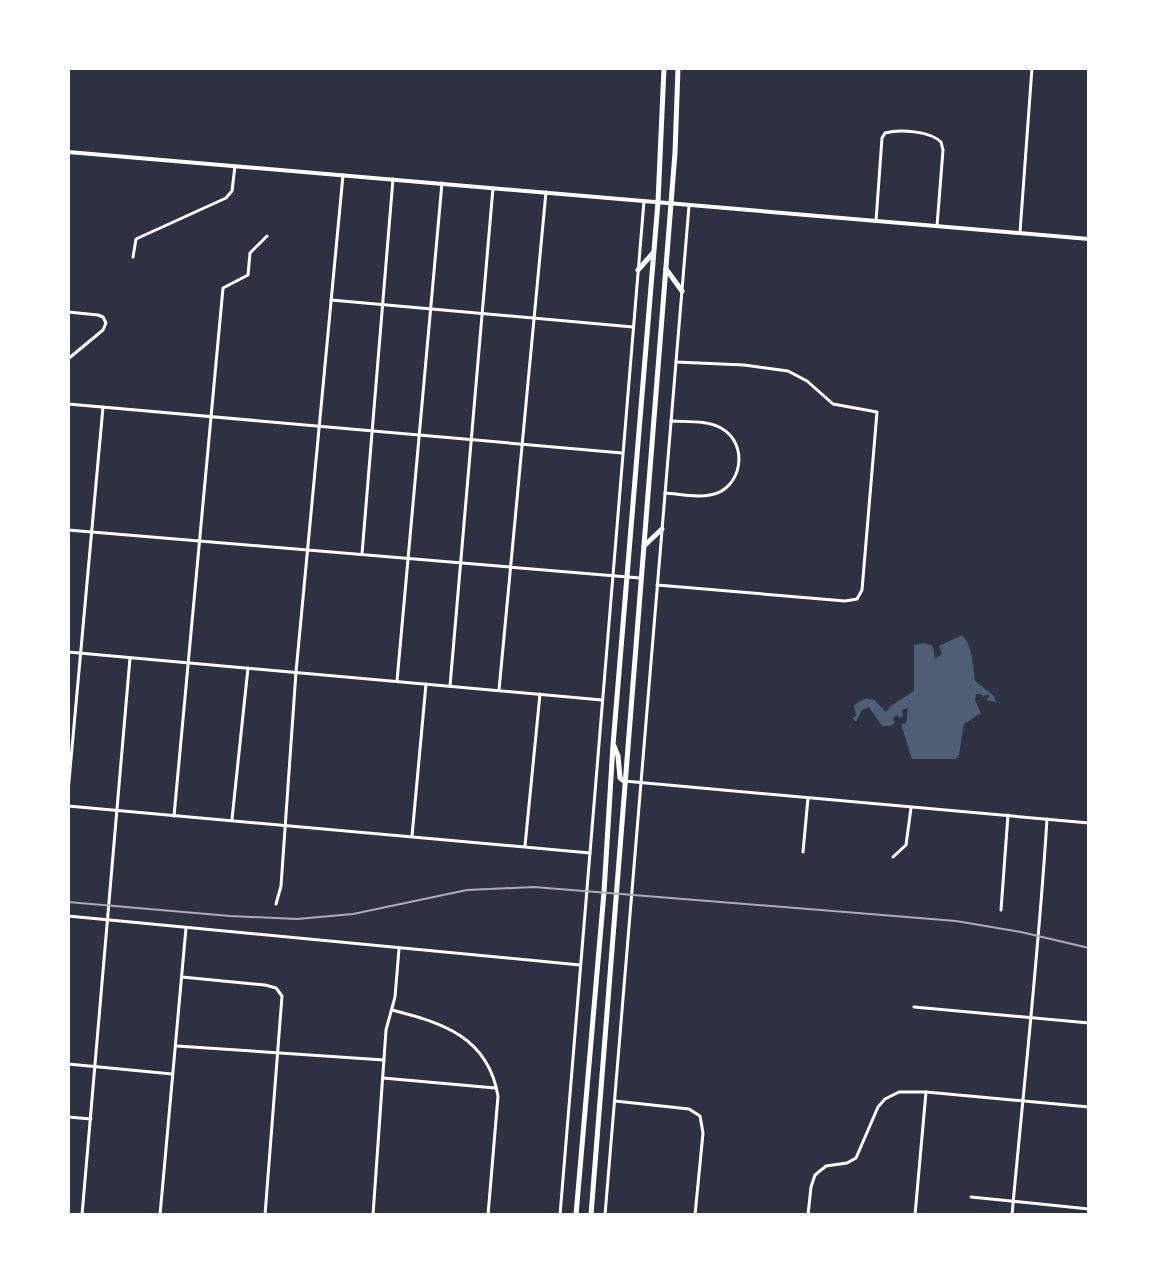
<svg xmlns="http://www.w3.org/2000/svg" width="1157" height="1283" font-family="'Varela Round',sans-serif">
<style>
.water{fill:#4f5d75}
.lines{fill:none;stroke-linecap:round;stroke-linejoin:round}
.minor{stroke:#fff;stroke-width:3}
.tertiary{stroke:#fff;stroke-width:4}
.primary{stroke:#fff;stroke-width:5}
.rail{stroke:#abadb3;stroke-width:2}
</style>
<rect width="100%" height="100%" fill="#2d3142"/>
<path class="water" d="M 962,635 C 973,646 973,667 975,681 L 994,696 L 996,702 L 986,700 L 990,696 L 987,694 L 983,697 L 981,694 L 976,694 L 975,700 L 981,713 L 964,724 L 959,755 L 956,759 L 912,759 L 901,724 L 906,723 L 908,708 L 902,710 L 903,716 L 899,718 L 897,715 L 893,718 L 895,723 L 890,726 L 882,726 L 869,707 L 862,710 L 856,722 L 852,718 L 856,716 L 854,705 L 866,698 L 874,700 L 886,712 L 892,705 L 914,691 L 914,645 L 924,643 L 933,646 L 935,659 L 942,654 L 939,646 Z"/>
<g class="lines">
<g class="minor">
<path d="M 876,221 L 882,138 L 885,133 C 900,129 930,131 941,142 L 943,150 L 937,226"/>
<polyline points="1020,232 1032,68"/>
<polyline points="133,257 136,239 226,198 232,191 235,166"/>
<polyline points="331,300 633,327"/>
<polyline points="68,312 98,315 103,317 106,323 103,330 68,359"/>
<polyline points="68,404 622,453"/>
<path d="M 665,493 C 679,494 696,498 710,495 C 742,490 750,444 721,428 C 707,420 687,422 671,421"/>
<polyline points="68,530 640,578"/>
<polyline points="362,554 393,179"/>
<polyline points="657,585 845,601 857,599 862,590 877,412 833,404 807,381 788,371 744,365 676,362"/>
<polyline points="68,652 602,700"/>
<polyline points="397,681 442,183"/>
<polyline points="450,686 493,188"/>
<polyline points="499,690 546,192"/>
<polyline points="624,781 1089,823"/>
<polyline points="68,792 103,407"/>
<polyline points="68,806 590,853"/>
<polyline points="174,816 223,288 248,275 250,253 267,236"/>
<polyline points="232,819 248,668"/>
<polyline points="412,836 426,684"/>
<polyline points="525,846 540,694"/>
<polyline points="803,852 808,798"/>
<polyline points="893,857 906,845 911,808"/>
<polyline points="276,904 281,886 296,672 343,175"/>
<polyline points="1001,910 1008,815"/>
<polyline points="68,916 580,965"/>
<polyline points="182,977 265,985 276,988 282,996 265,1215"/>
<polyline points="914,1007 1089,1023"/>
<path d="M 392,1010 C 443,1023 488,1037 498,1096 L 488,1215"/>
<polyline points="177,1046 384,1060"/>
<polyline points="68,1064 172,1074"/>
<polyline points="383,1078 495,1088"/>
<polyline points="615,1101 689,1109 700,1116 703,1133 695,1215"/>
<polyline points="68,1117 91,1119"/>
<polyline points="971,1197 1089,1209"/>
<polyline points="82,1215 130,658"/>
<polyline points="160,1215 186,928"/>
<polyline points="373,1215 386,1030 395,997 399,949"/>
<polyline points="560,1215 644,201"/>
<polyline points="605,1215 689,206"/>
<polyline points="808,1215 811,1187 815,1175 826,1166 847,1163 856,1158 878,1107 885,1099 899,1092 926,1092 1089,1107"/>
<polyline points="915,1215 926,1092"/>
<path d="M 1012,1215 C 1024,1083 1039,951 1047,819"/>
</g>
<polyline class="tertiary" points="68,152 1089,239"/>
<g class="primary">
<polyline points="666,269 682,291"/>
<polyline points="638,270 653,253"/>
<polyline points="644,546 662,529"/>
<polyline points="614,746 618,756 620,778 624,781"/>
<polyline points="576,1215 604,892 613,745 658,202 664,68"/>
<polyline points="591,1215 675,153 678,68"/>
</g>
<polyline class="rail" points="68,902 230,916 297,919 353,914 467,890 534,887 956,921 1021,932 1089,948"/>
</g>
<rect width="1157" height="1283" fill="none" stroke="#ffffff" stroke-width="140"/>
</svg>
